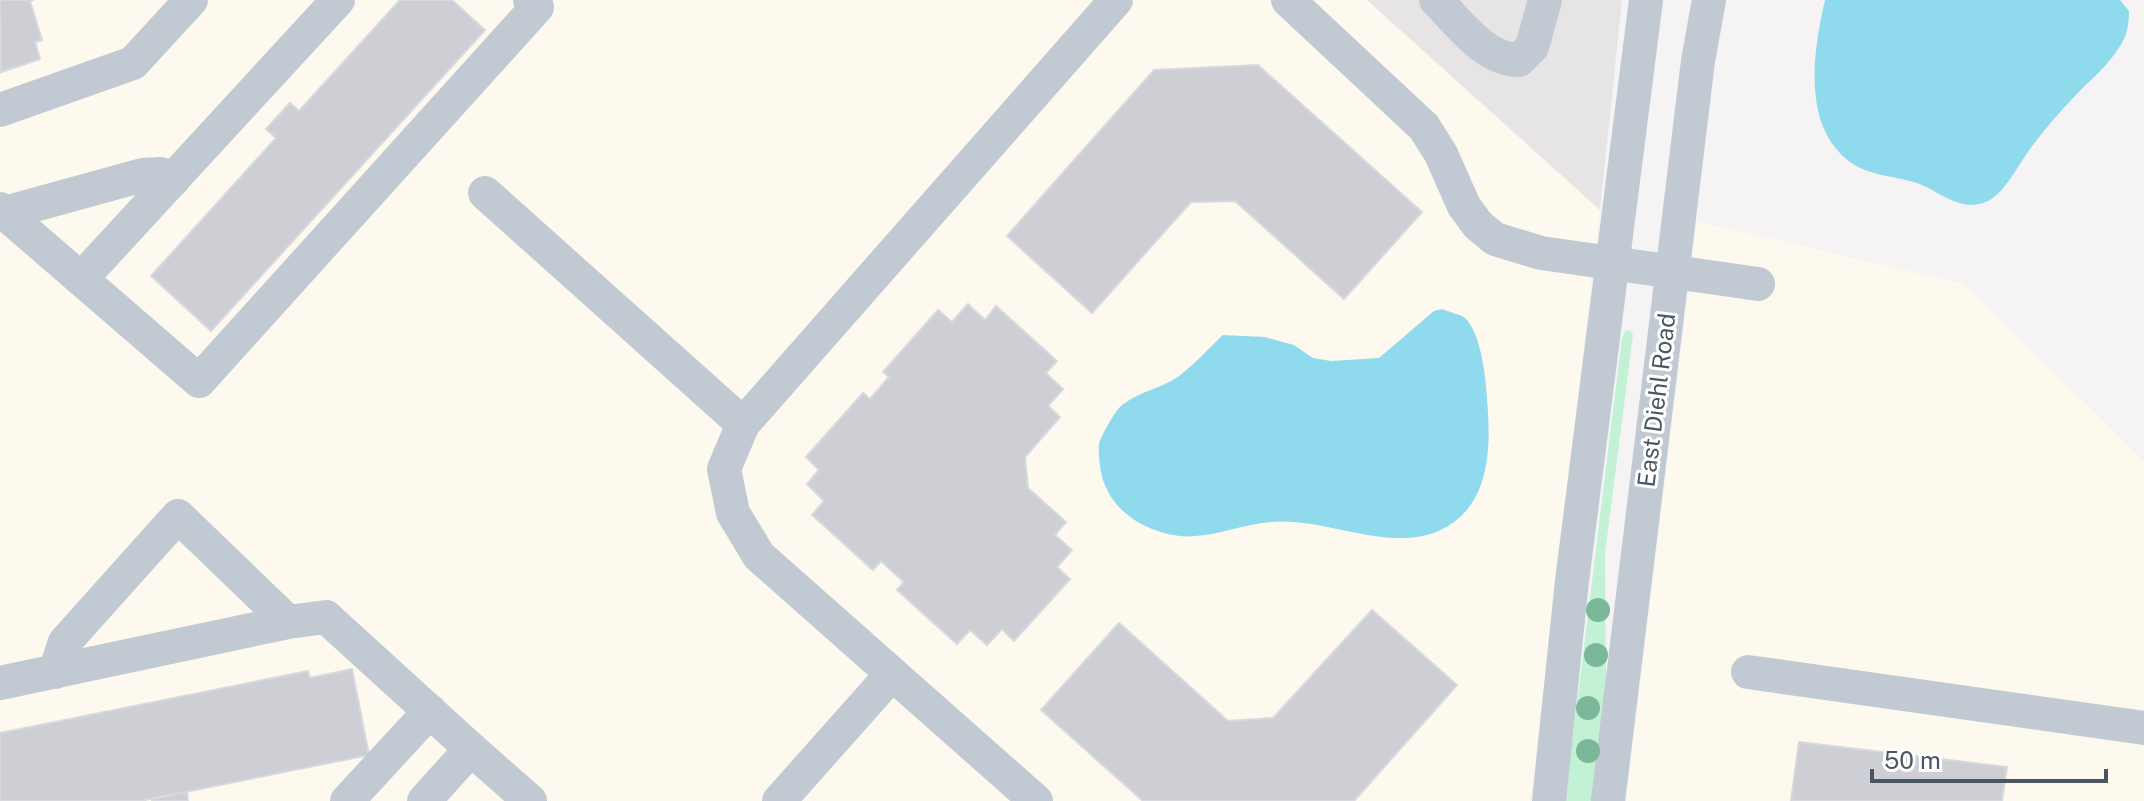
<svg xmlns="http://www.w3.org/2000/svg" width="2144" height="801" font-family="'Public Sans',sans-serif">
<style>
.commercial{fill:#fdf9ef}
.education{fill:#e6e4e5}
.green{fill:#c3f1d5}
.water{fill:#90daee}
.building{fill:#cdcfd5;stroke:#d7d9de;stroke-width:2}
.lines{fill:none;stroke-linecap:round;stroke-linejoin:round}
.minor{stroke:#c1cad2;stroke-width:34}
.tree{fill:#7bb799}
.labels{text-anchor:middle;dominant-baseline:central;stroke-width:6;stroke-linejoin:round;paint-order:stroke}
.street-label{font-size:24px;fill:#4a5661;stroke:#fff}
</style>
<rect width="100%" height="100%" fill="#f5f3f3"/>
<g class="commercial">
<polygon points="0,0 1367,0 1600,210 1530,801 0,801"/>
<polygon points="1697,221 1963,284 2144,461 2144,801 1626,801"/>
</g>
<polygon class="education" points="1367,0 1622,0 1600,210"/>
<polygon class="green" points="1630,330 1633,335 1605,553 1606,686 1593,801 1565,801 1622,338 1625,331"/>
<g class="water">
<path d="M 1825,0 L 2120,0 L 2129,11 C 2129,24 2127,36 2120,46 C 2108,66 2091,79 2075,96 C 2054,118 2034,141 2018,167 C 2009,181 1997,201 1979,204 C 1956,209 1937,190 1917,183 C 1896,176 1871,176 1853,164 C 1801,129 1813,52 1825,0 Z"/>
<path d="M 1442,309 C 1448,312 1460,314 1465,318 C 1479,331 1485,369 1486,387 C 1490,431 1495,492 1454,522 C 1401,561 1329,516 1271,522 C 1234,525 1201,544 1164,533 C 1136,525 1112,508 1103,480 C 1100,471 1098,452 1099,444 C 1100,438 1115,411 1120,407 C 1136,392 1161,389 1179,376 C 1195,364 1209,348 1223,335 L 1265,337 L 1294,345 L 1313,358 L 1331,361 L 1379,358 L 1434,311 Z"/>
</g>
<g class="building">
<polygon points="0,0 34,0 30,1 42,40 35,42 40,59 1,72"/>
<polygon points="400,0 452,0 485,30 211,331 151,276 276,138 266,129 290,103 299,111"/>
<polygon points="1258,65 1422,212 1344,299 1235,201 1191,202 1092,313 1007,236 1154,70"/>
<polygon points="968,304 985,320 996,306 1057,361 1046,373 1063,389 1048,406 1060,417 1025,457 1028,488 1066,522 1055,535 1072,550 1057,567 1070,579 1014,641 1002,629 987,645 970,630 957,644 897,590 904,582 881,561 873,570 812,515 824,501 807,484 819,470 806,457 863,393 870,399 889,377 883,372 938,310 952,322"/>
<polygon points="1372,610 1457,685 1354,801 1143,801 1041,710 1119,623 1228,721 1273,718"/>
<polygon points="352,669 369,755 140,801 0,801 0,733 308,671 310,678"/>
<polygon points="1799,742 2007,767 2002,801 1791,801"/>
<polygon points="187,792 188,801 152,801 152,799"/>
</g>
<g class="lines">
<g class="minor">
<polyline points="1288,0 1424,127 1441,154 1464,206 1478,225 1495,239 1541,253 1758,284"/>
<path d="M 1436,0 C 1459,23 1485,60 1519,60 L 1532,47 L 1545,0"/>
<polyline points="0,110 133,63 191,0"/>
<polyline points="485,193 743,424"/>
<polyline points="0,209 199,381 537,7 530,0"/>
<polyline points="5,213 143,175 161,174 173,180"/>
<polyline points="81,279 338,0"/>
<polyline points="55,672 65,642 178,516 288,622"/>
<polyline points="1748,672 2144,728"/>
<polyline points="0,683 288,622 326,617 471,749"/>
<polyline points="347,801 430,711"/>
<polyline points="424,801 471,749 530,801"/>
<polyline points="779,801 892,674"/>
<polyline points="1036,801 759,556 733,513 724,469 743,424 1116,0"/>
<polyline points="1549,801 1572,581 1646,0"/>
<polyline points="1608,801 1698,61 1709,0"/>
</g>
</g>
<g class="tree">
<circle cx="1598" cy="610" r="12"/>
<circle cx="1596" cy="655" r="12"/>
<circle cx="1588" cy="708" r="12"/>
<circle cx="1588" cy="751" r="12"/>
</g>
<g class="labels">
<g class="street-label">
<text transform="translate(1656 400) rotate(-83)">East Diehl Road</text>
</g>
</g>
<path d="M1872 769v12h234v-12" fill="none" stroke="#4a5661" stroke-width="4"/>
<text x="1884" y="769" font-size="24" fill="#4a5661" stroke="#ffffff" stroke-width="6" paint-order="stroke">50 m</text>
</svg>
